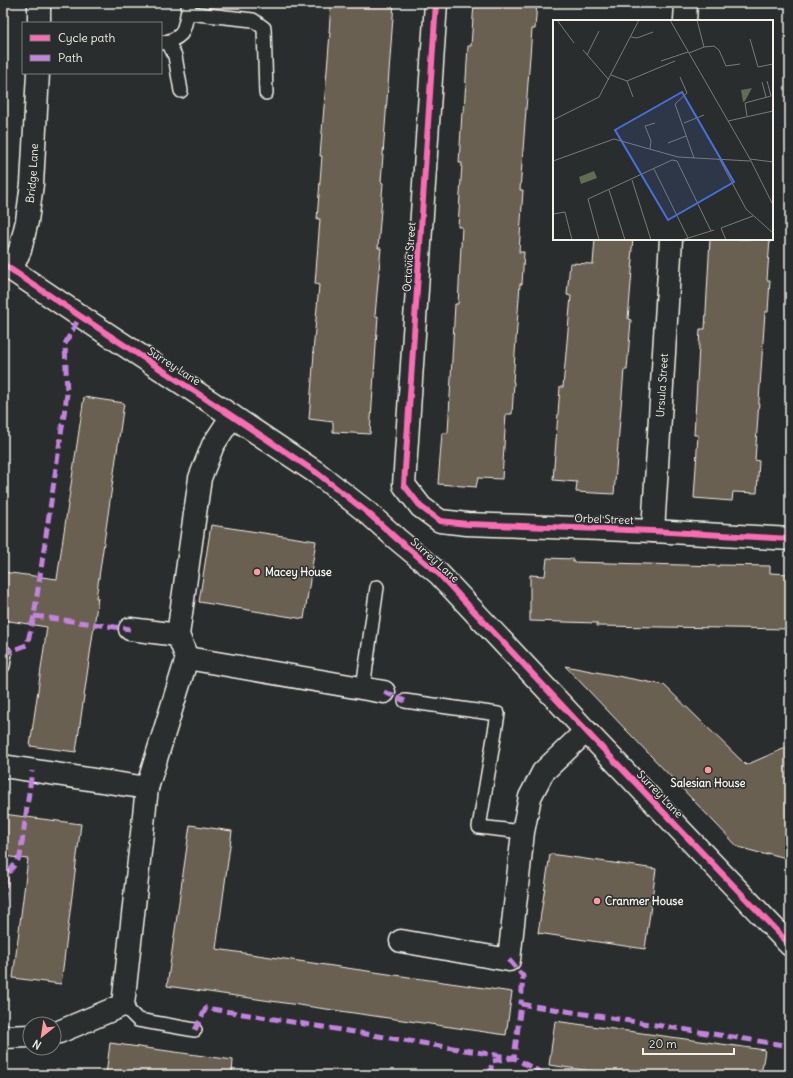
<svg xmlns="http://www.w3.org/2000/svg" width="793" height="1078" font-family="Delius,sans-serif">
<style>
.building{fill:#696051;stroke:#f4f1e8}
.lines{fill:none;stroke-linecap:round;stroke-linejoin:round}
.lane-casing{stroke:#f4f1e8;stroke-width:16}
.street-casing{stroke:#f4f1e8;stroke-width:25}
.lane{stroke:#2a2d2e;stroke-width:13}
.street{stroke:#2a2d2e;stroke-width:22}
.quiet{stroke:#c483df;stroke-width:5;stroke-dasharray:10 5;stroke-linecap:butt}
.cycleway-casing{stroke:#2a2d2e;stroke-width:8}
.cycleway{stroke:#f96db3;stroke-width:6}
.poi-dot{fill:#ff9aa2;stroke:#2a2d2e;stroke-width:1.5}
.labels{text-anchor:middle;dominant-baseline:central;stroke-width:3;stroke-linejoin:round;paint-order:stroke}
.street-label{font-size:11px;fill:#f4f1e8;stroke:#2a2d2e}
.poi-label{font-size:11px;font-weight:bold;fill:#f4f1e8;stroke:#2a2d2e;text-anchor:start}
.inset-road{fill:none;stroke:#7b7b78;stroke-width:1}
.view{fill:#486fdb;fill-opacity:0.15;stroke:#486fdb;stroke-width:2}
.inset-edge{fill:none;stroke:#f4f1e8;stroke-width:2}
</style>
<rect width="100%" height="100%" fill="#2a2d2e"/>
<filter id="ink" filterUnits="userSpaceOnUse"><feTurbulence type="fractalNoise" baseFrequency=".025" numOctaves="2"/><feDisplacementMap in="SourceGraphic" scale="8" xChannelSelector="R" yChannelSelector="G"/><feConvolveMatrix kernelMatrix="1 2 1 2 8 2 1 2 1" color-interpolation-filters="sRGB"/></filter>
<g filter="url(#ink)">
<g class="building">
<polygon points="331,3 394,3 381,182 383,183 378,248 381,248 375,316 378,316 370,434 333,432 333,422 309,419 314,353 313,352 319,285 315,284 320,219 317,219 322,156 320,156 330,33 329,33"/>
<polygon points="474,3 537,3 535,29 532,29 520,190 523,190 519,252 524,252 522,284 520,284 513,382 514,382 512,414 506,414 502,479 478,478 476,487 438,484 442,433 448,433 455,304 458,304 462,227 458,227 462,163 459,163 462,112 464,112 468,46 471,46"/>
<polygon points="595,239 633,239 631,259 633,259 628,319 631,320 627,370 624,370 614,494 576,492 577,482 553,480 560,387 563,387 571,296 567,295 570,263 593,264"/>
<polygon points="710,239 770,239 767,280 770,280 768,312 765,312 755,460 759,461 757,493 733,492 732,501 694,498 698,435 694,435 700,329 705,329"/>
<polygon points="84,397 124,403 96,598 98,598 76,752 30,746 47,627 3,620 3,572 57,579"/>
<polygon points="211,525 316,541 304,619 199,602"/>
<polygon points="547,558 573,559 573,562 719,566 719,565 770,566 770,573 790,574 790,629 597,626 597,623 530,621 530,575 545,576"/>
<polygon points="565,666 664,685 746,765 790,746 790,859 767,853 767,855 738,847"/>
<polygon points="3,814 81,824 61,984 13,978 28,859 3,856"/>
<polygon points="190,825 232,831 216,949 512,992 506,1035 167,986"/>
<polygon points="550,854 656,869 645,949 538,933"/>
<polygon points="555,1021 765,1050 761,1075 620,1075 549,1065"/>
<polygon points="110,1043 233,1060 232,1075 106,1075"/>
</g>
<g class="lines">
<g class="lane-casing">
<g id="lane">
<polyline points="188,13 253,20 264,28 266,93"/>
<polyline points="168,42 175,56 181,91"/>
<path d="M 161,43 C 168,42 176,39 181,34 C 185,28 188,10 189,3"/>
<polyline points="3,666 5,653"/>
<polyline points="363,688 377,587"/>
<polyline points="405,701 498,714 479,827 523,832"/>
<polyline points="123,1005 138,1020 195,1030"/>
</g>
</g>
<g class="street-casing">
<g id="street">
<polyline points="436,3 404,485 421,507 440,521 467,524 653,531 790,539"/>
<polyline points="685,21 686,3"/>
<polyline points="39,23 39,3"/>
<polyline points="3,264 80,316 232,416 317,473 368,513 397,539 439,574 586,731 790,945"/>
<path id="s1" d="M 11,270 L 20,250 L 27,221 L 32,184 L 38,73"/>
<path id="s2" d="M 653,531 L 671,239"/>
<polyline points="130,629 178,635"/>
<polyline points="187,658 384,692"/>
<polyline points="3,766 147,788"/>
<polyline points="401,941 509,960 523,832 530,797 543,772 586,731"/>
<polyline points="54,1033 59,1032 123,1005 147,788 187,658 178,635 200,478 213,445 232,416"/>
<polyline points="3,1037 30,1036"/>
</g>
</g>
<use href="#lane" class="lane"/>
<use href="#street" class="street"/>
<g class="quiet">
<polyline points="34,616 130,629"/>
<polyline points="3,652 5,653 27,645 34,616 67,394 65,344 80,316"/>
<polyline points="384,692 405,701"/>
<polyline points="3,902 7,875 20,857 32,771"/>
<polyline points="509,960 523,976 521,1004"/>
<polyline points="195,1030 206,1008 514,1058 542,1073 555,1075"/>
<polyline points="490,1075 492,1061 514,1058 521,1004 790,1046"/>
</g>
<g class="cycleway-casing">
<g id="cycleway">
<polyline points="436,3 404,485 421,507 440,521 467,524 653,531 790,539"/>
<polyline points="3,264 80,316 232,416 317,473 368,513 397,539 439,574 586,731 790,945"/>
</g>
</g>
<use href="#cycleway" class="cycleway"/>
</g>
</g>
<g class="poi-dot">
<circle cx="257" cy="572" r="4"/>
<circle cx="708" cy="770" r="4"/>
<circle cx="597" cy="901" r="4"/>
</g>
<g class="labels">
<g class="street-label">
<text stroke="none"><textPath href="#s1" startOffset="100">Bridge Lane</textPath></text>
<text transform="translate(409 257) rotate(-86)">Octavia Street</text>
<text transform="translate(174 366) rotate(33)">Surrey Lane</text>
<text stroke="none"><textPath href="#s2" startOffset="146">Ursula Street</textPath></text>
<text transform="translate(604 519) rotate(2)">Orbel Street</text>
<text transform="translate(435 560) rotate(42)">Surrey Lane</text>
<text transform="translate(660 794) rotate(46)">Surrey Lane</text>
</g>
<g class="poi-label">
<text x="265" y="572">Macey House</text>
<text x="708" y="783" text-anchor="middle">Salesian House</text>
<text x="605" y="901">Cranmer House</text>
</g>
</g>
<g transform="translate(553 20)">
<rect width="220" height="220" fill="#2a2d2e"/>
<path d="M 199,68 L 192,81 L 190,82 L 188,70 ZM 41,151 L 44,158 L 28,164 L 26,157 Z" fill="#5f6d55"/>
<path class="inset-road" d="M 4,0 L 21,23M 117,0 L 197,139 L 220,185M 144,0 L 151,27M 78,17 L 84,18 L 100,12M 197,19 L 205,47 L 220,44M 30,30 L 56,60M 136,33 L 151,27 L 161,26 L 166,30 L 173,46 L 187,44M 34,35 L 46,11M 108,41 L 135,32M 58,55 L 74,61 L 122,41M 127,57 L 134,73 L 122,84 L 141,138M 74,61 L 80,77M 209,62 L 213,77M 194,96 L 192,83 L 218,76 L 214,61M 0,100 L 46,77 L 86,0M 175,101 L 220,91M 131,103 L 151,95M 115,123 L 133,116M 97,129 L 98,121 L 92,106 L 102,103M 197,139 L 220,142M 167,140 L 193,189 L 220,213M 0,141 L 61,119 L 125,137 L 197,141M 101,149 L 135,218M 79,160 L 98,220M 56,170 L 72,220M 0,194 L 12,192 L 19,220M 46,220 L 35,179 L 119,140 L 124,141 L 158,211M 129,220 L 161,210M 173,220 L 168,208 L 200,196"/>
<path class="view" d="M 129,72 L 181,162 L 115,200 L 62,110 Z"/>
<rect width="220" height="220" class="inset-edge"/>
</g>
<rect width="793" height="1078" fill="none" stroke="#2a2d2e" stroke-width="16"/>
<rect x="8" y="8" width="777" height="1062" fill="none" stroke="#f4f1e8" stroke-width="1.5" filter="url(#ink)"/>
<rect x="22" y="22" width="140" height="52" fill="#2a2d2e" stroke="#7b7b78"/>
<rect x="30" y="35" width="20" height="6" fill="#f96db3" stroke="#7b7b78"/>
<text x="58" y="42" font-size="12" fill="#f4f1e8">Cycle path</text>
<rect x="30" y="55" width="20" height="6" fill="#c483df" stroke="#7b7b78"/>
<text x="58" y="62" font-size="12" fill="#f4f1e8">Path</text>
<g transform="translate(42 1036) rotate(210)"><circle r="19" fill="#2a2d2e" stroke="#7b7b78"/>
<path d="M0-3L7 15L0 10L-7 15Z" fill="#ff9aa2"/>
<text y="-6" font-size="11" font-weight="bold" text-anchor="middle" fill="#f4f1e8">N</text>
</g>
<path d="M643 1048v6h91v-6" fill="none" stroke="#f4f1e8" stroke-width="2"/>
<text x="649" y="1048" font-size="12" fill="#f4f1e8" stroke="#2a2d2e" stroke-width="3" paint-order="stroke">20 m</text>
</svg>
